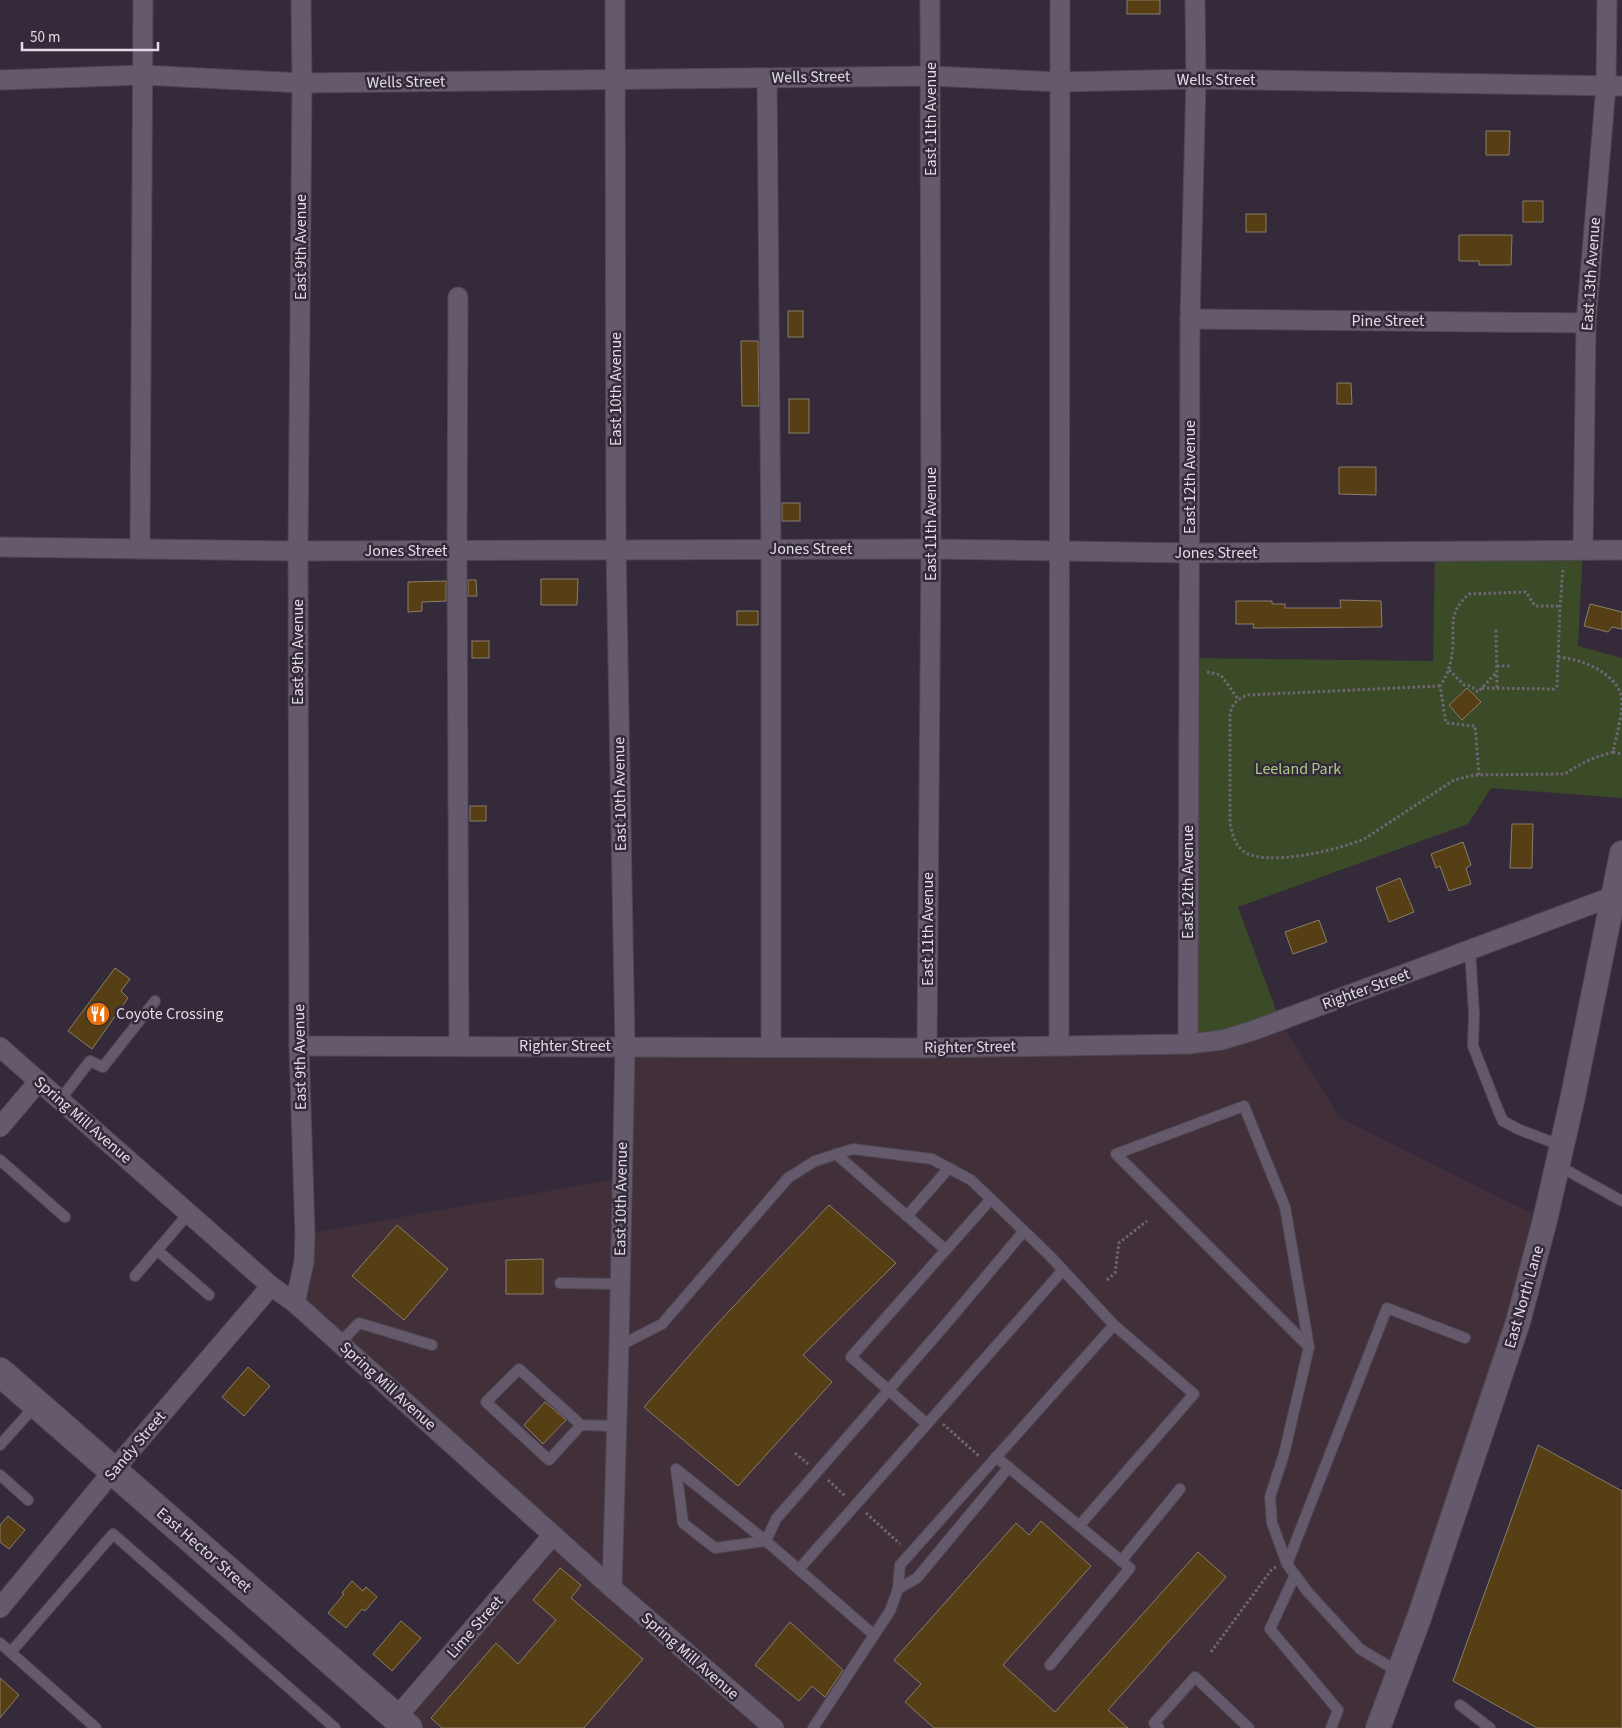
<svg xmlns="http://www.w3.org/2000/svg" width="1622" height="1728" font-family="'Source Sans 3',sans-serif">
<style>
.industrial{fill:#41303a}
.green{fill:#3b4b28}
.building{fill:#563f14;stroke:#897d6b}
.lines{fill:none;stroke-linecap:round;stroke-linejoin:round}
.service-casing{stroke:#4f4754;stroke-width:12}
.minor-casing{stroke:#4f4754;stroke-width:21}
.tertiary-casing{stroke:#4f4754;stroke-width:26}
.secondary-casing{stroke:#4f4754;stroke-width:30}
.path{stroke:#6f6674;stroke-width:3;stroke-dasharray:2.5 2.5;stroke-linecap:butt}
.service{stroke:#645a6b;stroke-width:10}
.minor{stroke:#645a6b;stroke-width:19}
.tertiary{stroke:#645a6b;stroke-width:24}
.secondary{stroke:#645a6b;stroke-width:28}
.labels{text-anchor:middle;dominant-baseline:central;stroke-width:5;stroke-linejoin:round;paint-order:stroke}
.street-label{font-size:16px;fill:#e2dce6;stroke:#342a3a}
.park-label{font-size:16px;fill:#abcb87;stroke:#342a3a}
.poi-label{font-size:16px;fill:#e2dce6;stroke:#342a3a;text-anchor:start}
</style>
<rect width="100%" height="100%" fill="#342a3a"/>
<polygon class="industrial" points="1280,1021 1340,1118 1545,1220 1378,1728 408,1728 396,1718 553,1535 302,1311 301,1235 621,1178 625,1047 1188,1044"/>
<polygon class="green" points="1583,549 1578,646 1622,658 1622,798 1491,788 1468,824 1238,907 1280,1021 1188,1044 1189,658 1433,661 1435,551"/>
<g class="building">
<rect x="1127" y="0" width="33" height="14"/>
<polygon points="1486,131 1510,131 1509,155 1486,155"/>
<rect x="1523" y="201" width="20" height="21"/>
<rect x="1246" y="214" width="20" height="18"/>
<polygon points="1459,235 1512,235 1511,265 1479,265 1479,261 1459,261"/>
<rect x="788" y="311" width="15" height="26"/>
<polygon points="741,341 758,341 759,406 742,406"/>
<polygon points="1337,383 1351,383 1352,404 1337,404"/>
<rect x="789" y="399" width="20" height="34"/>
<polygon points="1339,467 1376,467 1376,495 1339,494"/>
<rect x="782" y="503" width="18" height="18"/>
<polygon points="541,579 578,579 577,605 541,605"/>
<polygon points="468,580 476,580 477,596 468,596"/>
<polygon points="446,581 446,601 422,602 422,611 408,612 408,582"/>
<polygon points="1340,600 1381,601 1382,627 1253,628 1254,624 1236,624 1236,601 1272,601 1272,604 1285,604 1285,608 1341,608"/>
<polygon points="1590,604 1622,612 1622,629 1612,627 1608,632 1584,626"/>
<rect x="737" y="611" width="21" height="14"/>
<rect x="472" y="641" width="17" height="17"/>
<polygon points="1467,688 1481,702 1462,720 1449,705"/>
<rect x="470" y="806" width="16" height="15"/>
<polygon points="1512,824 1533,824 1532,868 1510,868"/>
<polygon points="1463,842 1471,865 1466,868 1471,884 1449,891 1440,866 1436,868 1431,854"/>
<polygon points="1400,878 1414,912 1389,922 1376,888"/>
<polygon points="1319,920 1327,942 1293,954 1285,932"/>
<polygon points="115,968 130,979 121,991 128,998 92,1049 68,1031"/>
<polygon points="829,1205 896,1263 803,1355 832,1382 738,1486 644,1407 716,1325"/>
<polygon points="397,1225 448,1269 404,1320 352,1276"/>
<polygon points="543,1259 543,1294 506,1294 506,1260"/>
<polygon points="248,1367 270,1386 244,1416 222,1397"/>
<polygon points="545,1402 566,1420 543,1444 524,1425"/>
<polygon points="1538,1445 1622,1491 1622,1728 1537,1728 1453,1681"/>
<polygon points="8,1516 25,1530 9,1549 0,1542 0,1525"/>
<polygon points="1041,1521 1091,1566 1003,1665 1055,1712 1198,1552 1226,1577 1108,1710 1128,1728 934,1728 905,1702 921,1684 894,1660 1016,1523 1029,1535"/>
<polygon points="560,1568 581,1585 571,1598 643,1659 584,1728 442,1728 431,1718 496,1643 518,1664 556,1620 533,1600"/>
<polygon points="352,1581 363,1591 366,1587 377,1597 365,1611 362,1609 346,1628 328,1613 344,1594 342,1593"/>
<polygon points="401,1621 421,1638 392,1671 373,1654"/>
<polygon points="790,1622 843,1670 825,1697 812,1686 799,1701 755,1665"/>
<polygon points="0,1678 19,1695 0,1718"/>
</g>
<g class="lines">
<g class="service-casing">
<g id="service">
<polyline points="1470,950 1474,1014 1473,1046 1498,1110 1503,1121 1518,1129 1562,1146"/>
<polyline points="60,1100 90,1061 103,1067 155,1001"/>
<polyline points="836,1154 946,1250"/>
<polyline points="0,1160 65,1217"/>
<polyline points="1557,1165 1622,1201"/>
<polyline points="907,1216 949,1168"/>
<polyline points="157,1250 209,1295"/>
<polyline points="135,1276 189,1213"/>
<polyline points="560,1283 619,1284"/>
<polyline points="340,1343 359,1323 432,1345"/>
<polyline points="619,1346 662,1324 788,1178 815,1161 853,1149 932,1159 971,1180 1049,1255 1114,1325"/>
<polyline points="1309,1347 1116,1154 1244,1106 1285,1207 1309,1347 1284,1454 1270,1497 1272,1523 1287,1564 1307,1591 1360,1649 1399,1672"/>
<polyline points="927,1424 851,1357 991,1199"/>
<polyline points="581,1425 519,1369 486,1402 549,1460 581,1425 616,1426"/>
<polyline points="0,1445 36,1405"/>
<polyline points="996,1457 1130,1568 1050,1665"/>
<polygon points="676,1469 766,1541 715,1548 683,1523"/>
<polyline points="0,1475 28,1500"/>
<polyline points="1121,1561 1180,1489"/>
<polyline points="1287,1564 1387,1308 1465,1338"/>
<polyline points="799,1569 1063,1270"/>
<polyline points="1295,1575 1270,1629 1338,1710 1331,1728"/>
<polyline points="898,1589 917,1578 1009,1467"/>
<polyline points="874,1635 766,1541 776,1519 946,1324 1024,1231"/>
<polyline points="0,1643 96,1728"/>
<polyline points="11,1652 113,1534 335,1728"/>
<polyline points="1460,1705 1490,1728"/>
<polyline points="813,1728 890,1611 898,1589 900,1565 1114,1325 1194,1394 1079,1526"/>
<polyline points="1159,1728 1154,1723 1195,1677 1249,1728"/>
</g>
</g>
<g class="minor-casing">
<g id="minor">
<polyline points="767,78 771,549 771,1047"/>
<polyline points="0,80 142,75 302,83 931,76 1059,82 1196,79 1622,86"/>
<polyline points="458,297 457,550 459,1046"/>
<polyline points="1190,319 1586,323"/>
<polyline points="0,547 298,551 931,549 1190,553 1622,550"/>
<polyline points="140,549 143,0"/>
<polyline points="1583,549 1586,323 1606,86 1607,0"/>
<polyline points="1188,1044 1190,319 1196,79 1195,0"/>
<polyline points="299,1046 927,1048 1188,1044 1222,1040 1252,1031 1614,896"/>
<polyline points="1059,1046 1060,0"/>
<polyline points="0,1047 271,1286 295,1303 612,1588 774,1728"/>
<polyline points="927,1048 931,549 930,0"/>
<polyline points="0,1127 39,1081"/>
<polyline points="295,1303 304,1262 305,1235 299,1046 298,551 302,83 301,0"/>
<polyline points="612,1588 619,1346 625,1047 616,549 615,0"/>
<polyline points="0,1608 113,1471 271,1286"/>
<polyline points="396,1718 553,1535"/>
</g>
</g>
<g class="tertiary-casing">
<polyline id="tertiary" points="1378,1728 1419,1618 1518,1322 1545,1220 1572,1101 1622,853"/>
</g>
<g class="secondary-casing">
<polyline id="secondary" points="0,1372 408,1728"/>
</g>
<g class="path">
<polyline points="1496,630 1497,688"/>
<polyline points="1497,666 1511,666"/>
<polyline points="1449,670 1464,685 1471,686 1478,692 1497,672"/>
<polyline points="1207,672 1221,675 1238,699"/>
<path d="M 1440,686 L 1248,695 C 1238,699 1233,702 1230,713 L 1230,823 C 1232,833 1234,843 1242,850 C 1263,869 1343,849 1366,838 L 1454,780 L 1474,775 L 1565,774 C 1580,763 1595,757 1613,752 C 1616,736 1622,718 1622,702 C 1621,674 1582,659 1558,657"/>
<polyline points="1482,688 1554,689 1557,686 1560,608 1563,567"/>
<polyline points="1613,752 1622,754"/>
<path d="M 1479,775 L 1475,726 L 1446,723 L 1440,686 C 1449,673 1452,660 1453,644 C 1453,622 1450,611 1469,594 L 1526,592 L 1535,606 L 1560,606"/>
<polyline points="1107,1280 1115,1273 1119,1243 1147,1221"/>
<polyline points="943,1424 979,1456"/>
<polyline points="795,1453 808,1464"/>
<polyline points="828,1480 845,1496"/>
<polyline points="866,1513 900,1544"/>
<polyline points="1211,1652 1272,1569 1276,1567"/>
</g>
<use href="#service" class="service"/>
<use href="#minor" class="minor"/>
<use href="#tertiary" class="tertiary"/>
<use href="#secondary" class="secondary"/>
</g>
<defs>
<g id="restaurant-disc" transform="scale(1.25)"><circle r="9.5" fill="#e8710a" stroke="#342a3a"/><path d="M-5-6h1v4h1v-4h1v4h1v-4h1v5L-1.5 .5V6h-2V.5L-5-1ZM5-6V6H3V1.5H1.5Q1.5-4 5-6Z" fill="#fff"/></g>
</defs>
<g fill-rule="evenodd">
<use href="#restaurant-disc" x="98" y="1014"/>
</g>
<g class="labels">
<g class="street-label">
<text transform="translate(811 77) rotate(-1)">Wells Street</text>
<text x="1216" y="80">Wells Street</text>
<text transform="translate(406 82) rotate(-1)">Wells Street</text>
<text transform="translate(931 119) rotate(-90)">East 11th Avenue</text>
<text transform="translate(301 247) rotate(-90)">East 9th Avenue</text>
<text transform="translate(1591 274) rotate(-86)">East 13th Avenue</text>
<text x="1388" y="321">Pine Street</text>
<text transform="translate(616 389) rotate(-90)">East 10th Avenue</text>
<text transform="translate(1190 477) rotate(-90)">East 12th Avenue</text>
<text transform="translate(931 524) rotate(-90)">East 11th Avenue</text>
<text x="811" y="549">Jones Street</text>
<text x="406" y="551">Jones Street</text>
<text x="1216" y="553">Jones Street</text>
<text transform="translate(298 652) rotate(-90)">East 9th Avenue</text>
<text transform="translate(620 794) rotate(-91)">East 10th Avenue</text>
<text transform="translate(1188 882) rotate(-90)">East 12th Avenue</text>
<text transform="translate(928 929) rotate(-90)">East 11th Avenue</text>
<text transform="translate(1366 989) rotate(-20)">Righter Street</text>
<text x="565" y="1046">Righter Street</text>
<text transform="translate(970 1047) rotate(-1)">Righter Street</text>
<text transform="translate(300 1057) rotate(-91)">East 9th Avenue</text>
<text transform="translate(83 1120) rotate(41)">Spring Mill Avenue</text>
<text transform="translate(621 1199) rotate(-89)">East 10th Avenue</text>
<text transform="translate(1524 1297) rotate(-74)">East North Lane</text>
<text transform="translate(388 1386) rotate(42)">Spring Mill Avenue</text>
<text transform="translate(135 1446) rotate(-50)">Sandy Street</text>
<text transform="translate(204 1550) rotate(41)">East Hector Street</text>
<text transform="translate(475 1627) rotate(-49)">Lime Street</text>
<text transform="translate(690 1656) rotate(41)">Spring Mill Avenue</text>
</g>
<g class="park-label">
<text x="1298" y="769">Leeland Park</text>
</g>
<g class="poi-label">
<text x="116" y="1014">Coyote Crossing</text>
</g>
</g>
<path d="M22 42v8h136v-8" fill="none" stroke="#e2dce6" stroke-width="2.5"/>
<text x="30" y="42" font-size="15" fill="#e2dce6" stroke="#342a3a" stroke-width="4" paint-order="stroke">50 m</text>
</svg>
